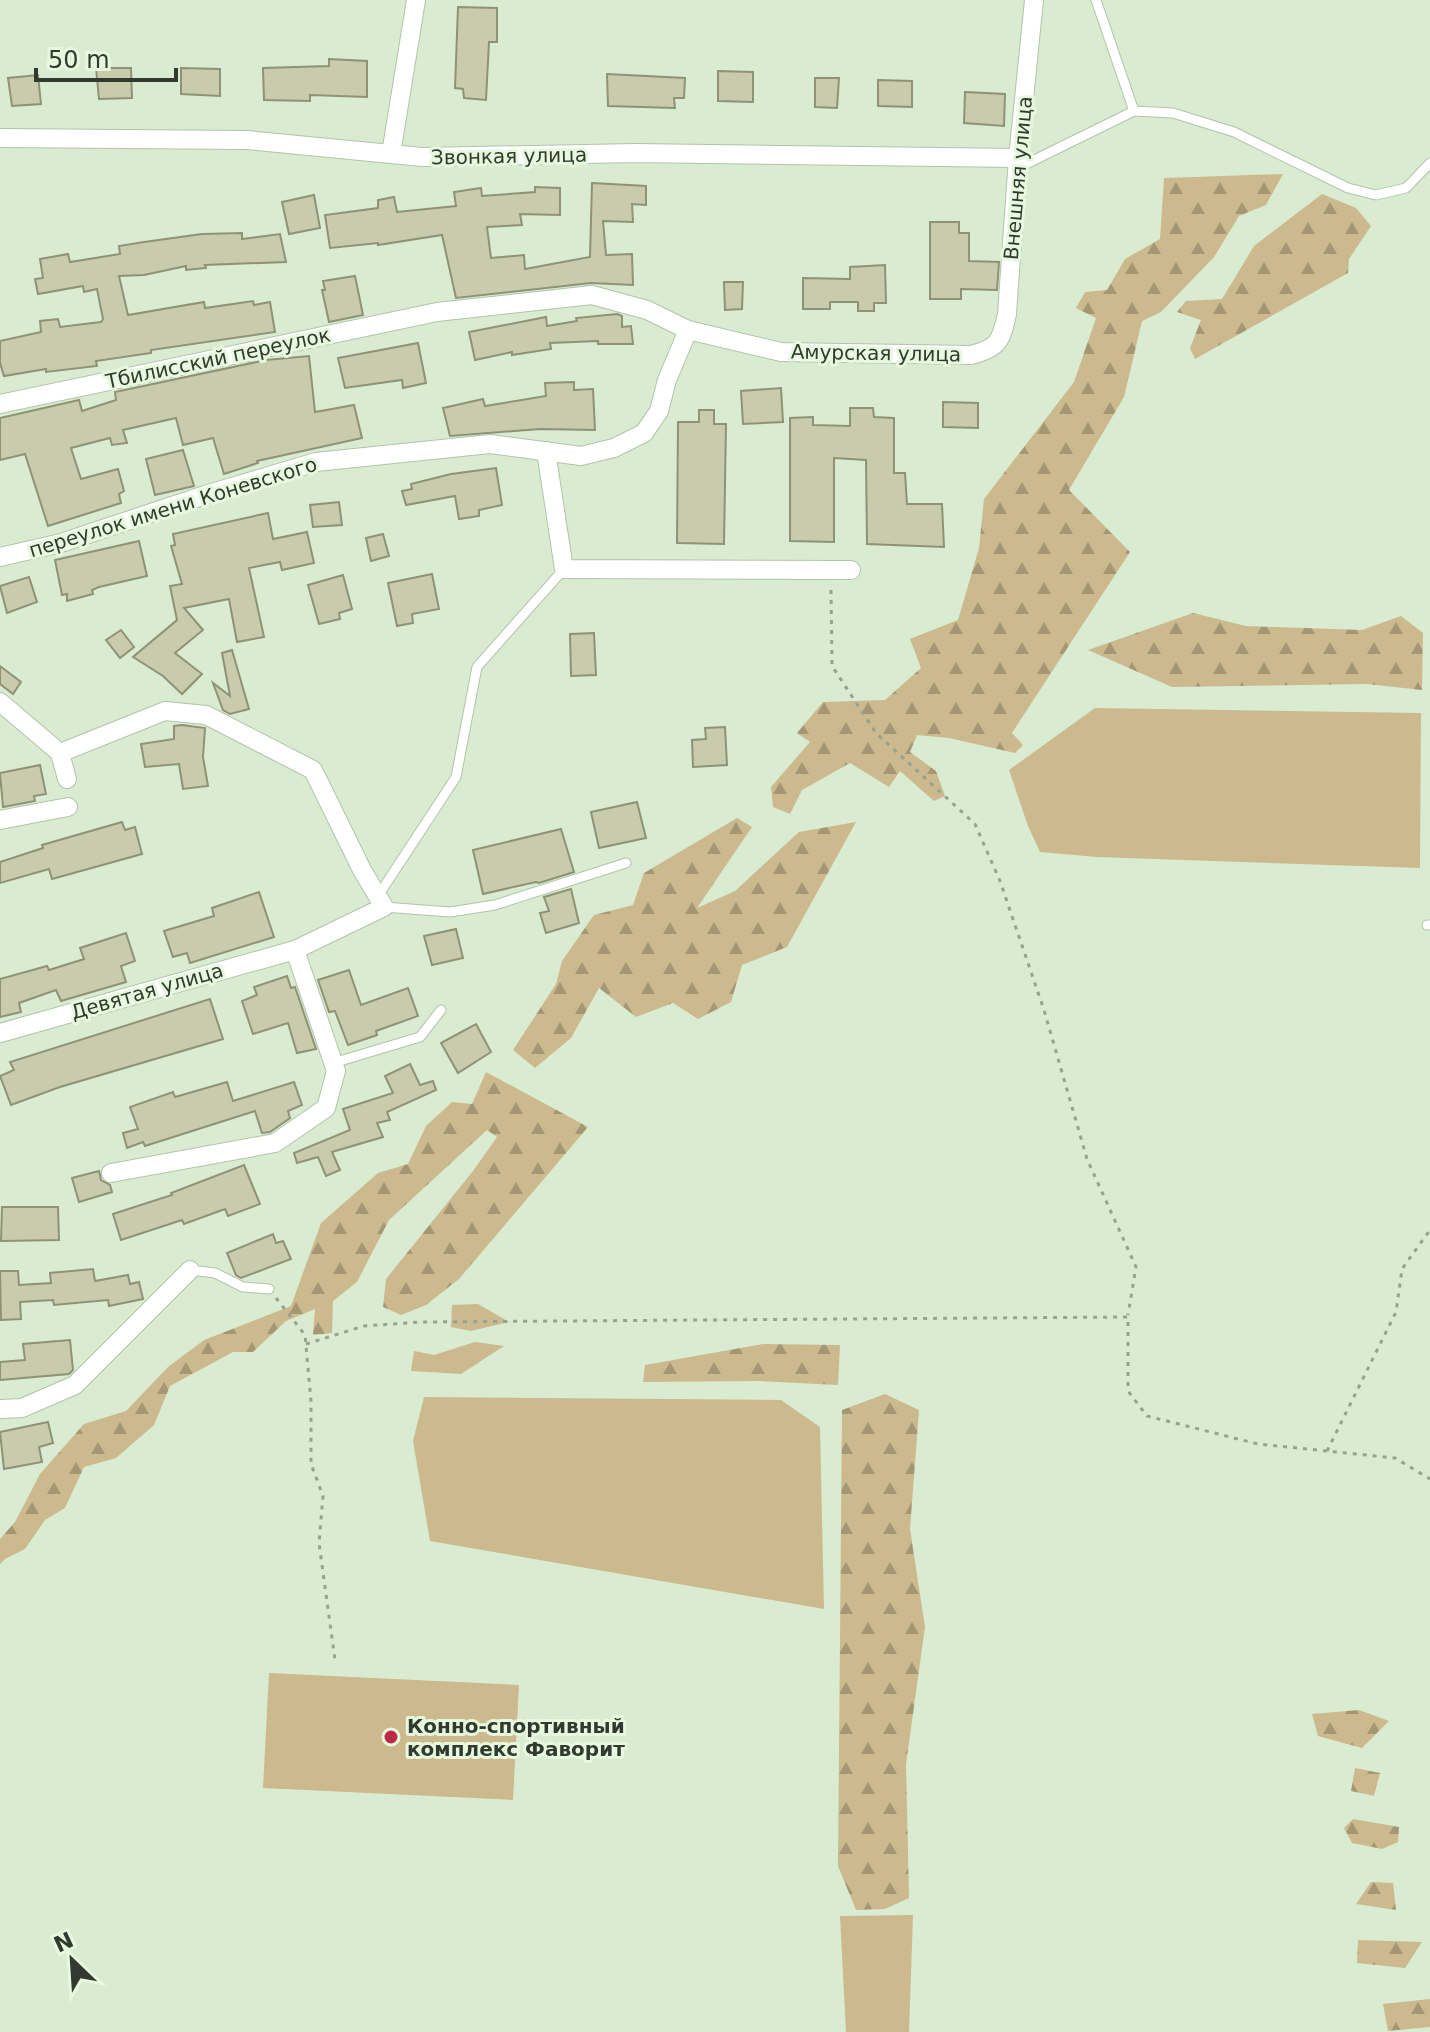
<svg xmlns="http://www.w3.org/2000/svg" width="1430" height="2032" font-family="'DejaVu Sans',sans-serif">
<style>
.grass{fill:#ccb98d}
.forest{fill:url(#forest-firs)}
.building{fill:#c8ccad;stroke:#8f9275;stroke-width:2}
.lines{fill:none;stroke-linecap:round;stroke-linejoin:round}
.lane-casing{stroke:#b1c4a9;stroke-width:11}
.street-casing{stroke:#b1c4a9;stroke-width:20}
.path{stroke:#94a28e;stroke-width:3;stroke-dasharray:4 6;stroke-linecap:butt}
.lane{stroke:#fff;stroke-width:9}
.street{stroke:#fff;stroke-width:18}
.poi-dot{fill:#bc2b46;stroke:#e6f9de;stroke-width:3}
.labels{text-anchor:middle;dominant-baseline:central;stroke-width:6;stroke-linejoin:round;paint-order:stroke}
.street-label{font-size:20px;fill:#323a2f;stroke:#e6f9de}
.poi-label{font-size:20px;font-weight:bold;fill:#323a2f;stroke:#e6f9de;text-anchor:start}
</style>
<defs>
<pattern id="forest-firs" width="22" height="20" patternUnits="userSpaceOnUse" patternTransform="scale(2)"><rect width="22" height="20" fill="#ccb98d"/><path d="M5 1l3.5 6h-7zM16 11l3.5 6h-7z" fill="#a69774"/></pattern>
</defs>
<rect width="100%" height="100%" fill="#d9ecd1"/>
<g class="grass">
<polygon points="1095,708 1421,713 1420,868 1097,857 1040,852 1028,826 1009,770"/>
<polygon points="478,1304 509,1322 471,1331 451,1327 452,1305"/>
<polygon points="475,1342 504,1346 461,1374 411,1371 414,1351 434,1355"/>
<polygon points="424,1397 781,1400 820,1427 824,1609 430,1541 413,1441"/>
<polygon points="269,1673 519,1685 513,1800 263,1788"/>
<polygon points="913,1915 909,2032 846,2032 840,1916"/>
</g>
<g class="forest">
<polygon points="1283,174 1266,205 1239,216 1214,257 1161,312 1142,321 1124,397 1069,490 1130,552 1012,733 1023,745 1015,753 949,738 917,735 910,752 936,771 945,796 934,801 900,771 889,787 850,763 802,790 790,814 773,807 771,787 810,742 797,733 823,702 885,700 921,668 910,639 958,620 979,548 984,499 1074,382 1096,318 1076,308 1085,292 1107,290 1125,259 1160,239 1164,178"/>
<polygon points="1322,194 1356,208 1371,226 1349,259 1348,273 1195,359 1190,348 1201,320 1177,312 1186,301 1222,299 1254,246"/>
<polygon points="1193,613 1246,626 1362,630 1401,616 1423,633 1422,690 1367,684 1172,687 1088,650"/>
<polygon points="737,818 752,827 697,908 735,891 799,832 856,822 787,947 742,965 731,1002 698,1019 673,1003 636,1017 599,988 571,1038 535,1068 513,1050 556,984 562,961 594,915 633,905 644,873"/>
<polygon points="486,1072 588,1127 459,1279 426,1305 401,1315 383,1307 386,1279 473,1171 497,1137 487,1130 389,1220 357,1282 333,1301 332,1333 313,1335 315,1309 286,1321 253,1352 233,1352 170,1386 154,1425 116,1458 84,1467 65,1508 45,1520 25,1549 5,1559 0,1564 0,1539 15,1522 40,1474 84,1424 126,1411 168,1367 204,1340 291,1306 321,1223 378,1173 408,1164 426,1126 452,1102 472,1104"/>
<polygon points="763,1344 840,1345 838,1385 758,1381 643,1382 645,1365"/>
<polygon points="885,1394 919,1410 910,1529 925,1627 906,1764 909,1898 885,1909 856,1910 838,1866 842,1410"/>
<polygon points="1359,1710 1389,1721 1362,1748 1318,1736 1312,1714"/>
<polygon points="1355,1768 1380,1773 1374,1796 1351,1791"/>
<polygon points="1353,1819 1399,1827 1398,1842 1382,1849 1352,1843 1344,1828"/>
<polygon points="1371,1882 1393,1883 1396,1910 1356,1904"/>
<polygon points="1358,1940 1422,1942 1405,1968 1357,1963"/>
<polygon points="1430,1999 1430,2027 1388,2031 1383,2004"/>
</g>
<g class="building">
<polygon points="458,7 497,8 497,42 489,42 486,100 464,98 463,89 455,88"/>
<polygon points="329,59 367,61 367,97 310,95 310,101 264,100 263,68 329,66"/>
<polygon points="96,68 131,68 132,98 99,99"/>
<polygon points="181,68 220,69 220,96 181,94"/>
<polygon points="718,71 753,72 753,102 718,101"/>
<polygon points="607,74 685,78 684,98 674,98 675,108 608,106"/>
<polygon points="38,75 41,104 12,106 8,78"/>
<polygon points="815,78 839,78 837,108 815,107"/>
<polygon points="878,80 912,81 912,107 878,106"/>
<polygon points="965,92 1005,94 1004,126 964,123"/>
<polygon points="592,183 646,186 646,205 632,204 633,222 603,221 606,255 632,254 633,285 591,283 456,298 442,235 378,245 378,243 330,248 325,215 378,208 378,200 394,197 397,212 456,206 454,192 481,188 482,196 535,192 535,187 560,188 560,215 520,214 522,225 487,227 491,258 524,255 525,269 590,257"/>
<polygon points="314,195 320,228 289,234 282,202"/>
<polygon points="930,222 959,222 959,233 969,233 969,261 999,262 997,290 961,289 961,299 930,299"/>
<polygon points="242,233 242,239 280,234 286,262 205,265 206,268 186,270 186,266 144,275 119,276 128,315 204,302 205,308 253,301 254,305 270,302 275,332 151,350 151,353 96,361 97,366 46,372 46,369 4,376 0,363 0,341 41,332 40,321 58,319 60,327 101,322 103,319 97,289 84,292 83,286 38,294 35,279 43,278 40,259 68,254 70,262 120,254 119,246 144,242 202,234"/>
<polygon points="885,265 886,303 874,303 874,311 858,311 858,302 830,302 830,309 803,309 803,278 850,279 850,267"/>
<polygon points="355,276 363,315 329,322 322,290 325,290 323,281"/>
<polygon points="724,282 743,282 742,309 725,310"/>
<polygon points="617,314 622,316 622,327 631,326 633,344 598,344 598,341 550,343 551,349 512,355 512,352 475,360 469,332 546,317 547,326 577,321 576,318"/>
<polygon points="418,343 426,383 403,388 402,380 345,388 338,358"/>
<polygon points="309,356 315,412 354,405 362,438 257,461 258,463 224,474 213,438 183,445 176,418 123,430 127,443 112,445 110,438 71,448 81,479 118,469 124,491 119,494 121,503 48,526 25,454 0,460 0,418 79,400 82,411 116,400 115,392 266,360"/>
<polygon points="574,382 574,390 593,389 595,430 540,429 450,436 443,408 483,399 485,406 546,396 545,383"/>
<polygon points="781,388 783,422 743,424 741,391"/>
<polygon points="943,402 978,403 978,428 943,427"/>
<polygon points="850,408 873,408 874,417 894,418 894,473 905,473 907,504 942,504 944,547 867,544 866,460 834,458 834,542 790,541 790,418 813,417 813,425 850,426"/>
<polygon points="699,410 714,410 714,424 726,424 724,544 677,543 678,422 699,422"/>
<polygon points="183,450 194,486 155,495 146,459"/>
<polygon points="496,468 502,505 479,510 479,516 459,519 455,496 406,505 402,491 412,489 411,484 451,474"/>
<polygon points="339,502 342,525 313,527 310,505"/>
<polygon points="268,513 273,539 307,532 314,563 282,570 280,562 249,568 264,637 237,642 229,599 184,608 203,630 175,653 202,674 182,694 163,676 133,657 177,620 170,586 182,584 171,546 175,545 173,534"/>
<polygon points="383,534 389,556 371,561 366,538"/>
<polygon points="139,541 147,576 99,587 92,590 93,594 67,601 67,594 62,595 55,560"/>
<polygon points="432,574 439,609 412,614 413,623 397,626 388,583"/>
<polygon points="343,575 352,609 339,613 340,619 319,624 308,585"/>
<polygon points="29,577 37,602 7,613 0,586"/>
<polygon points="121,630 134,647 120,658 106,640"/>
<polygon points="594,633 596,675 571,676 570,634"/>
<polygon points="232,650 249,709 230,714 223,710 213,683 230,696 222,653"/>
<polygon points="0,666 21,682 13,694 0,684"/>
<polygon points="182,725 205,728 203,757 208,786 183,789 179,764 145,767 141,744 174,739 174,726"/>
<polygon points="725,727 727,765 693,767 692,740 706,739 705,728"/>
<polygon points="40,765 46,794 34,796 35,801 3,807 0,773"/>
<polygon points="637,802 646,838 599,848 591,812"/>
<polygon points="122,822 125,830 135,827 142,854 52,879 49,869 0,883 0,862 43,848 42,845"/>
<polygon points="561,829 574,872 539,883 536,882 483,894 473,850"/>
<polygon points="571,889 579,923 546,933 540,913 549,911 544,897"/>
<polygon points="259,892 274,937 190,963 187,953 173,957 164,931 214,916 212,908"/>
<polygon points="456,929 463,958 432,965 424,936"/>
<polygon points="126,933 135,961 121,966 126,982 61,1001 56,990 19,1003 21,1012 0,1017 0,979 47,966 49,970 84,959 80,948"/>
<polygon points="349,970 361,1005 408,988 418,1016 376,1031 377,1035 348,1045 335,1011 329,1012 318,980"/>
<polygon points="287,976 291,988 295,987 316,1049 297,1053 288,1023 253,1034 242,1001 257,995 254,987"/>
<polygon points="210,999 223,1039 60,1087 11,1105 0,1076 14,1070 10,1062"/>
<polygon points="476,1024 491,1052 458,1073 441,1043"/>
<polygon points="410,1064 420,1085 433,1081 436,1090 387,1112 390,1120 377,1123 383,1137 332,1152 340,1170 326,1176 318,1157 297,1163 294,1153 350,1130 343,1109 393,1093 385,1076"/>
<polygon points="227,1082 233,1101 294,1082 302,1105 288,1111 290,1118 270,1132 262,1133 255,1111 145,1146 143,1142 127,1148 123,1133 138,1129 130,1107 173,1092 175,1097"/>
<polygon points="244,1165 260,1204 228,1216 225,1209 184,1224 182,1220 121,1240 113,1214 172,1195 171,1193"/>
<polygon points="99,1171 101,1180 110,1185 112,1192 79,1202 72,1178"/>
<polygon points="2,1207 58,1207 59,1240 1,1241"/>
<polygon points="273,1234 276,1243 283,1241 291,1259 241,1278 236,1275 227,1253"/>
<polygon points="93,1269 95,1281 128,1275 130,1284 139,1282 143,1299 109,1306 108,1300 54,1305 53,1300 20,1302 21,1319 1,1320 0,1271 18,1271 19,1285 51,1283 50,1273"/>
<polygon points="70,1340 73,1370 69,1374 0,1380 0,1362 25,1360 23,1344"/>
<polygon points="48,1422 53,1443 39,1447 42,1462 4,1469 0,1432"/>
</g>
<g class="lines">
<g class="lane-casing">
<g id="lane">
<polyline points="1096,0 1134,111 1173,113 1234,132 1348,188 1376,195 1406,188 1430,163"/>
<polyline points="1018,168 1134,111"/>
<polyline points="378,896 456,777 477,667 564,569"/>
<polyline points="384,907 450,912 495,905 626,863"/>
<polyline points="1427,925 1430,925"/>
<polyline points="333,1063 420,1037 441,1010"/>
<polyline points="190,1270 215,1273 243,1287 269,1289"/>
</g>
</g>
<g class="street-casing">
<g id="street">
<polyline points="0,138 247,140 422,157 636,153 1018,158"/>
<polyline points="391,154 416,0"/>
<path d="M 0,404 L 437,312 L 592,295 L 647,310 L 688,330 L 781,352 L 971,355 C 999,348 1001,341 1007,314 L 1018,158 L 1034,0"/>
<polyline points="546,451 564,569 851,570"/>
<polyline points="0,557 61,543 205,495 316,462 490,444 581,456 614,448 644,433 659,411 667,380 688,330"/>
<polyline points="0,702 60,753 67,779"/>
<polyline points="0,820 68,807"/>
<polyline points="0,1033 295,950 384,907 362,870 313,770 206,715 165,711 60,753"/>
<polyline points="111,1173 275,1143 326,1108 336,1071 295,950"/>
<polyline points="0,1409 22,1408 75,1385 190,1270"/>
</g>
</g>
<g class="path">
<polyline points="831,590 832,666 876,733 975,824 1000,881 1044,1010 1087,1159 1136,1267 1128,1315"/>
<polyline points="276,1298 305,1335 311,1401 311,1464 323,1496 319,1543 335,1660"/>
<polyline points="306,1344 364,1326 421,1322 1128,1317 1128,1391 1147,1416 1258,1444 1395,1458 1430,1479"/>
<polyline points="1327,1451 1396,1312 1402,1269 1430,1230"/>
</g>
<use href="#lane" class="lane"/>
<use href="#street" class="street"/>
</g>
<circle class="poi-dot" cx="391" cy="1737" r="8"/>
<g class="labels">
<g class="street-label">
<text transform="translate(509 156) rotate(-1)">Звонкая улица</text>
<text transform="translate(1018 178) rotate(-85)">Внешняя улица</text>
<text transform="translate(876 353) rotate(1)">Амурская улица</text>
<text transform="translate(218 358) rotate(-12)">Тбилисский переулок</text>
<text transform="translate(173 507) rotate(-17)">переулок имени Коневского</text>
<text transform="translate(147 991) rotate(-16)">Девятая улица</text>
</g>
<g class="poi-label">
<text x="407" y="1726">Конно-спортивный<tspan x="407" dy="23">комплекс Фаворит</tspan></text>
</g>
</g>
<g transform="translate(72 1960) rotate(335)" stroke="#e6f9de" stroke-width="6" paint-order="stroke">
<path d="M0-6L14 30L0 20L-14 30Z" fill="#323a2f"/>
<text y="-12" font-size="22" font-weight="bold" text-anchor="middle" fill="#323a2f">N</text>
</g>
<path d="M36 68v12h140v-12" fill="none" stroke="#323a2f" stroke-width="4"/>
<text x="48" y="68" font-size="24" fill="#323a2f" stroke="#e6f9de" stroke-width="6" paint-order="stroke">50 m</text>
</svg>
